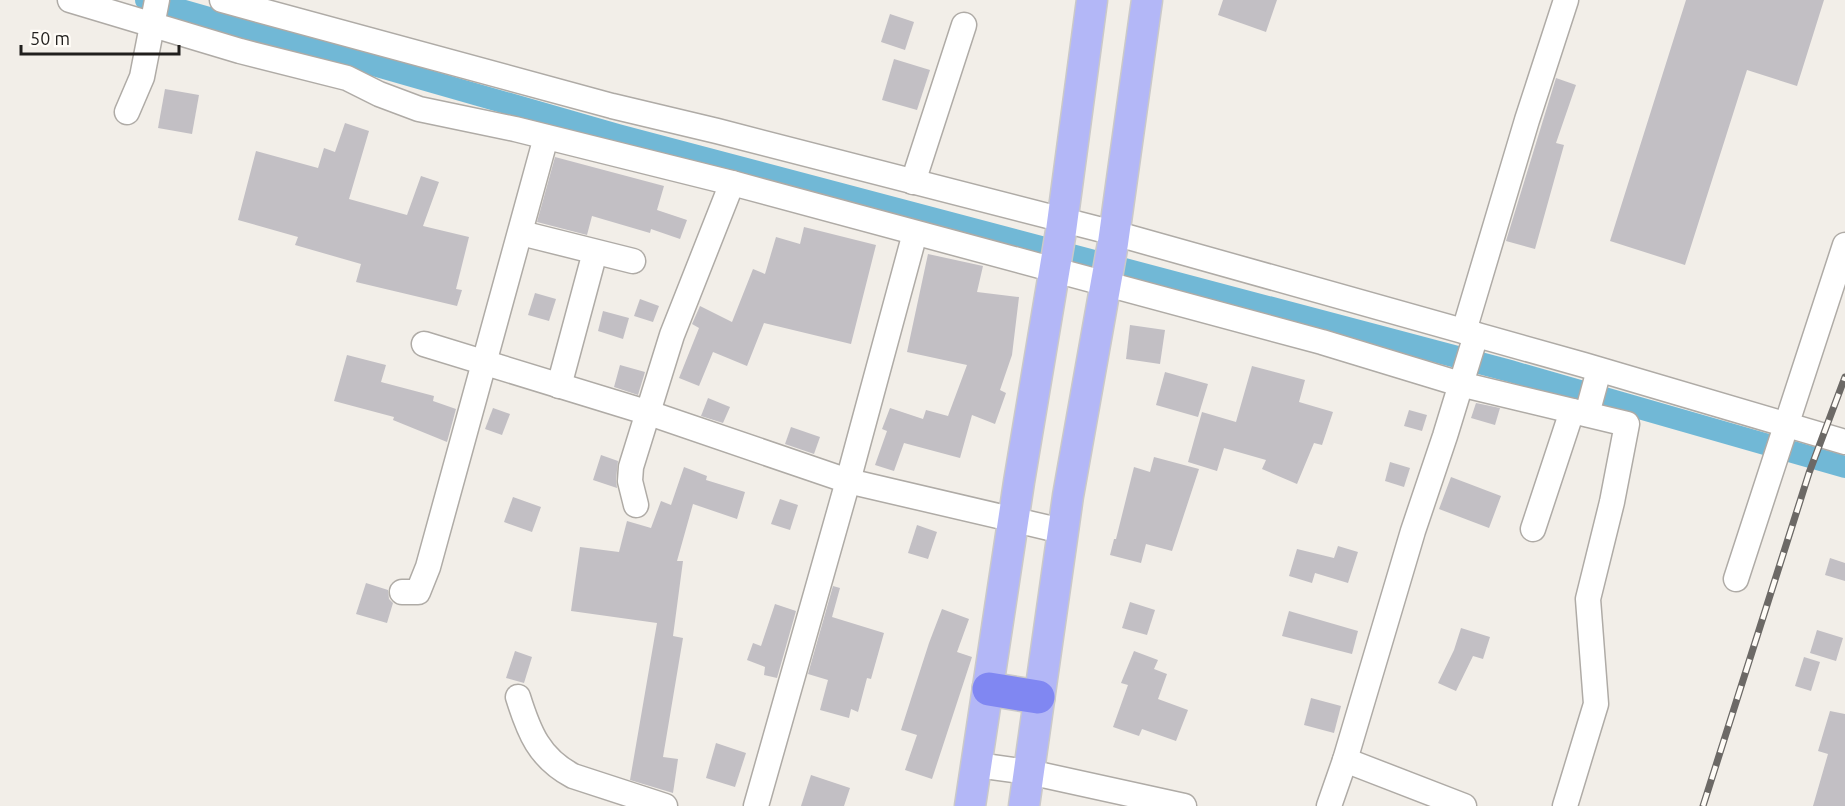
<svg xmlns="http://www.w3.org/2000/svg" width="1845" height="806" font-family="Ubuntu,sans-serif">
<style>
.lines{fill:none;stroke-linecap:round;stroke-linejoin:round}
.canal{stroke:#71b8d6;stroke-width:22}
.building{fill:#c2bfc4}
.minor-casing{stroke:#afaba6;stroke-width:27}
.major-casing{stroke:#cac9c9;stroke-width:33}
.highway-casing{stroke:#cac9c9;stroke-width:36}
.minor{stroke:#fff;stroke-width:24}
.major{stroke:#b3b7f7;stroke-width:30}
.highway{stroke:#8087f2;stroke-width:33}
.rail-casing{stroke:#6c6966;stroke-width:7}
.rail{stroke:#fffcf7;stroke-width:4.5;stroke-dasharray:14;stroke-linecap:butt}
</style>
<rect width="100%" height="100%" fill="#f2eee8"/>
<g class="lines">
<polyline class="canal" points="146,0 618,135 1510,371 1845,467"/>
</g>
<g class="building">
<polygon points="1223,0 1277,0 1266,32 1218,15"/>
<polygon points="1686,0 1824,0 1797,86 1747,70 1685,265 1610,241"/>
<polygon points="890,14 914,22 905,50 881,42"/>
<polygon points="894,59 930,70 917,110 882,100"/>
<polygon points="1556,78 1576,85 1556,143 1564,145 1535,249 1506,241"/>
<polygon points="165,89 199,95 192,134 158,128"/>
<polygon points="345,123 369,131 349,199 407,215 421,176 439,182 423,226 469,237 456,289 462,290 457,306 356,282 361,264 295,245 298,237 238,220 256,151 318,168 324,148 335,152"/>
<polygon points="555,157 664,186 657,210 687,220 680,239 651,229 650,233 592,216 587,235 537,222"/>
<polygon points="804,227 876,245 851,344 764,323 747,366 713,352 699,386 679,378 699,328 692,324 700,306 732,322 753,269 765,274 776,237 800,244"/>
<polygon points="928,254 983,266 977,292 1019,297 1012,355 1000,390 1006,393 995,424 972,415 960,458 904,443 894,471 875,465 887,431 882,429 890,408 923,419 926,410 948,416 967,365 907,352"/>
<polygon points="535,293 556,299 549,321 528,315"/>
<polygon points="640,299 659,306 653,322 634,316"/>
<polygon points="603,311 629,318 623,339 598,331"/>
<polygon points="1130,325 1165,330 1160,364 1126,359"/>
<polygon points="347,355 386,365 381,382 434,396 433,401 456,409 447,442 393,420 394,417 334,401"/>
<polygon points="620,365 645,372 638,395 614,387"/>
<polygon points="1252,366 1305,380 1299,402 1333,412 1322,445 1314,443 1297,484 1262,469 1266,460 1224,448 1217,471 1188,462 1202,412 1236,422"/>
<polygon points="1165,372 1208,384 1198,417 1156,405"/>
<polygon points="708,398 730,407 723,423 701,416"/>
<polygon points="1476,403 1500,408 1495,425 1471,418"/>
<polygon points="493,408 510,414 502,435 485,429"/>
<polygon points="1409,410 1427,415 1422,431 1404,426"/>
<polygon points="791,427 820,437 814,454 785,444"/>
<polygon points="601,455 618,461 616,480 617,488 593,480"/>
<polygon points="1154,457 1199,469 1172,551 1146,544 1141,563 1110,555 1114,539 1116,539 1134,467 1150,472"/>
<polygon points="1390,462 1410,468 1404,487 1385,481"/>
<polygon points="684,467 707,476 706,480 745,492 737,519 693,504 677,561 683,561 673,636 683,638 663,757 678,759 673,793 630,780 657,623 571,611 580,547 619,552 627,521 651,528 661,501 671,505"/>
<polygon points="1451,477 1501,496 1489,528 1439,509"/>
<polygon points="513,497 541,507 532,532 504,522"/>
<polygon points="780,499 798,505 790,530 771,524"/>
<polygon points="917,525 937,532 928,559 908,553"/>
<polygon points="1338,546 1358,552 1348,583 1315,573 1312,583 1289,576 1297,549 1334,558"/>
<polygon points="1830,558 1845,563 1845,581 1825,575"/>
<polygon points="366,583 388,590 389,599 393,603 387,623 356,614"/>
<polygon points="833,586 840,588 832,617 884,633 871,679 867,678 858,712 851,709 849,718 820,710 828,680 808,674"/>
<polygon points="1130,602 1155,610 1147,635 1122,628"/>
<polygon points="775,604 796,611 777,678 764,675 765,667 747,660 753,643 761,646"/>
<polygon points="942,609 969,619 957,652 972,657 932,779 905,770 917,735 901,730 929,643"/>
<polygon points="1289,611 1358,631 1352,654 1282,636"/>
<polygon points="1461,628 1490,637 1483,659 1473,656 1456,691 1438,683 1454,650"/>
<polygon points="1817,630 1843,638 1836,661 1810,653"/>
<polygon points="515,651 532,657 524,683 506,678"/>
<polygon points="1134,651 1158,660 1154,669 1167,674 1158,699 1188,710 1176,741 1142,729 1139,736 1113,727 1128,685 1121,683"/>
<polygon points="1804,657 1820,662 1811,691 1795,686"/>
<polygon points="1311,698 1341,706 1334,733 1304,725"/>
<polygon points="1830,711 1845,714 1845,806 1813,806 1828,754 1818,751"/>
<polygon points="716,743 746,753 735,787 706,778"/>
<polygon points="811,775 850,788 844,806 801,806"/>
</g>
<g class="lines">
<g class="minor-casing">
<g id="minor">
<polyline points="70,0 240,51 347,78 379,94 419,109 515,129 732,183 1322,342 1460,384 1627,424 1612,502 1588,599 1596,704 1565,806"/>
<polyline points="222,0 612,106 717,131 1114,233 1584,365 1845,442"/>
<polyline points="127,112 142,77 157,0"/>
<polyline points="913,182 964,25"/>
<polyline points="521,233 633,261"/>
<polyline points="1464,331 1527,120 1566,0"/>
<polyline points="424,344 649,413 848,481 1062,531"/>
<polyline points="559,386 595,252"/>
<polyline points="1587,414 1599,370"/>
<polyline points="636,505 630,481 631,467 672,335 732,183"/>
<polyline points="1533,529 1572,411"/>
<polyline points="1736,579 1845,245"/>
<polyline points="402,592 418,592 428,567 546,137"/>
<path d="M 518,697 C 529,732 539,758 573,776 L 665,806"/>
<polyline points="1345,760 1464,806"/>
<polyline points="977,765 1029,772 1184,806"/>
<polyline points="756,806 848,481 915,233"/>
<polyline points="1329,806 1345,760 1413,531 1445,436 1476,335"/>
</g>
</g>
<g class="major-casing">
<g id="major">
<polyline points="970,806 1019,482 1061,231 1092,0"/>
<polyline points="1024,806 1068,496 1113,243 1147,0"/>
</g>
</g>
<g class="highway-casing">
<polyline id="highway" points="989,689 1038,697"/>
</g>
<use href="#minor" class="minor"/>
<use href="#major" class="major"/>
<use href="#highway" class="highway"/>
<g class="rail-casing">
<polyline id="rail" points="1703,806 1809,473 1845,377"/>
</g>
<use href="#rail" class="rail"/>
</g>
<path d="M21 45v9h158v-9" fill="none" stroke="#211f1d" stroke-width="3"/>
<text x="30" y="45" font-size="18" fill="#211f1d" stroke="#fffcf7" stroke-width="4.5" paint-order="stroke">50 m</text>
</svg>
